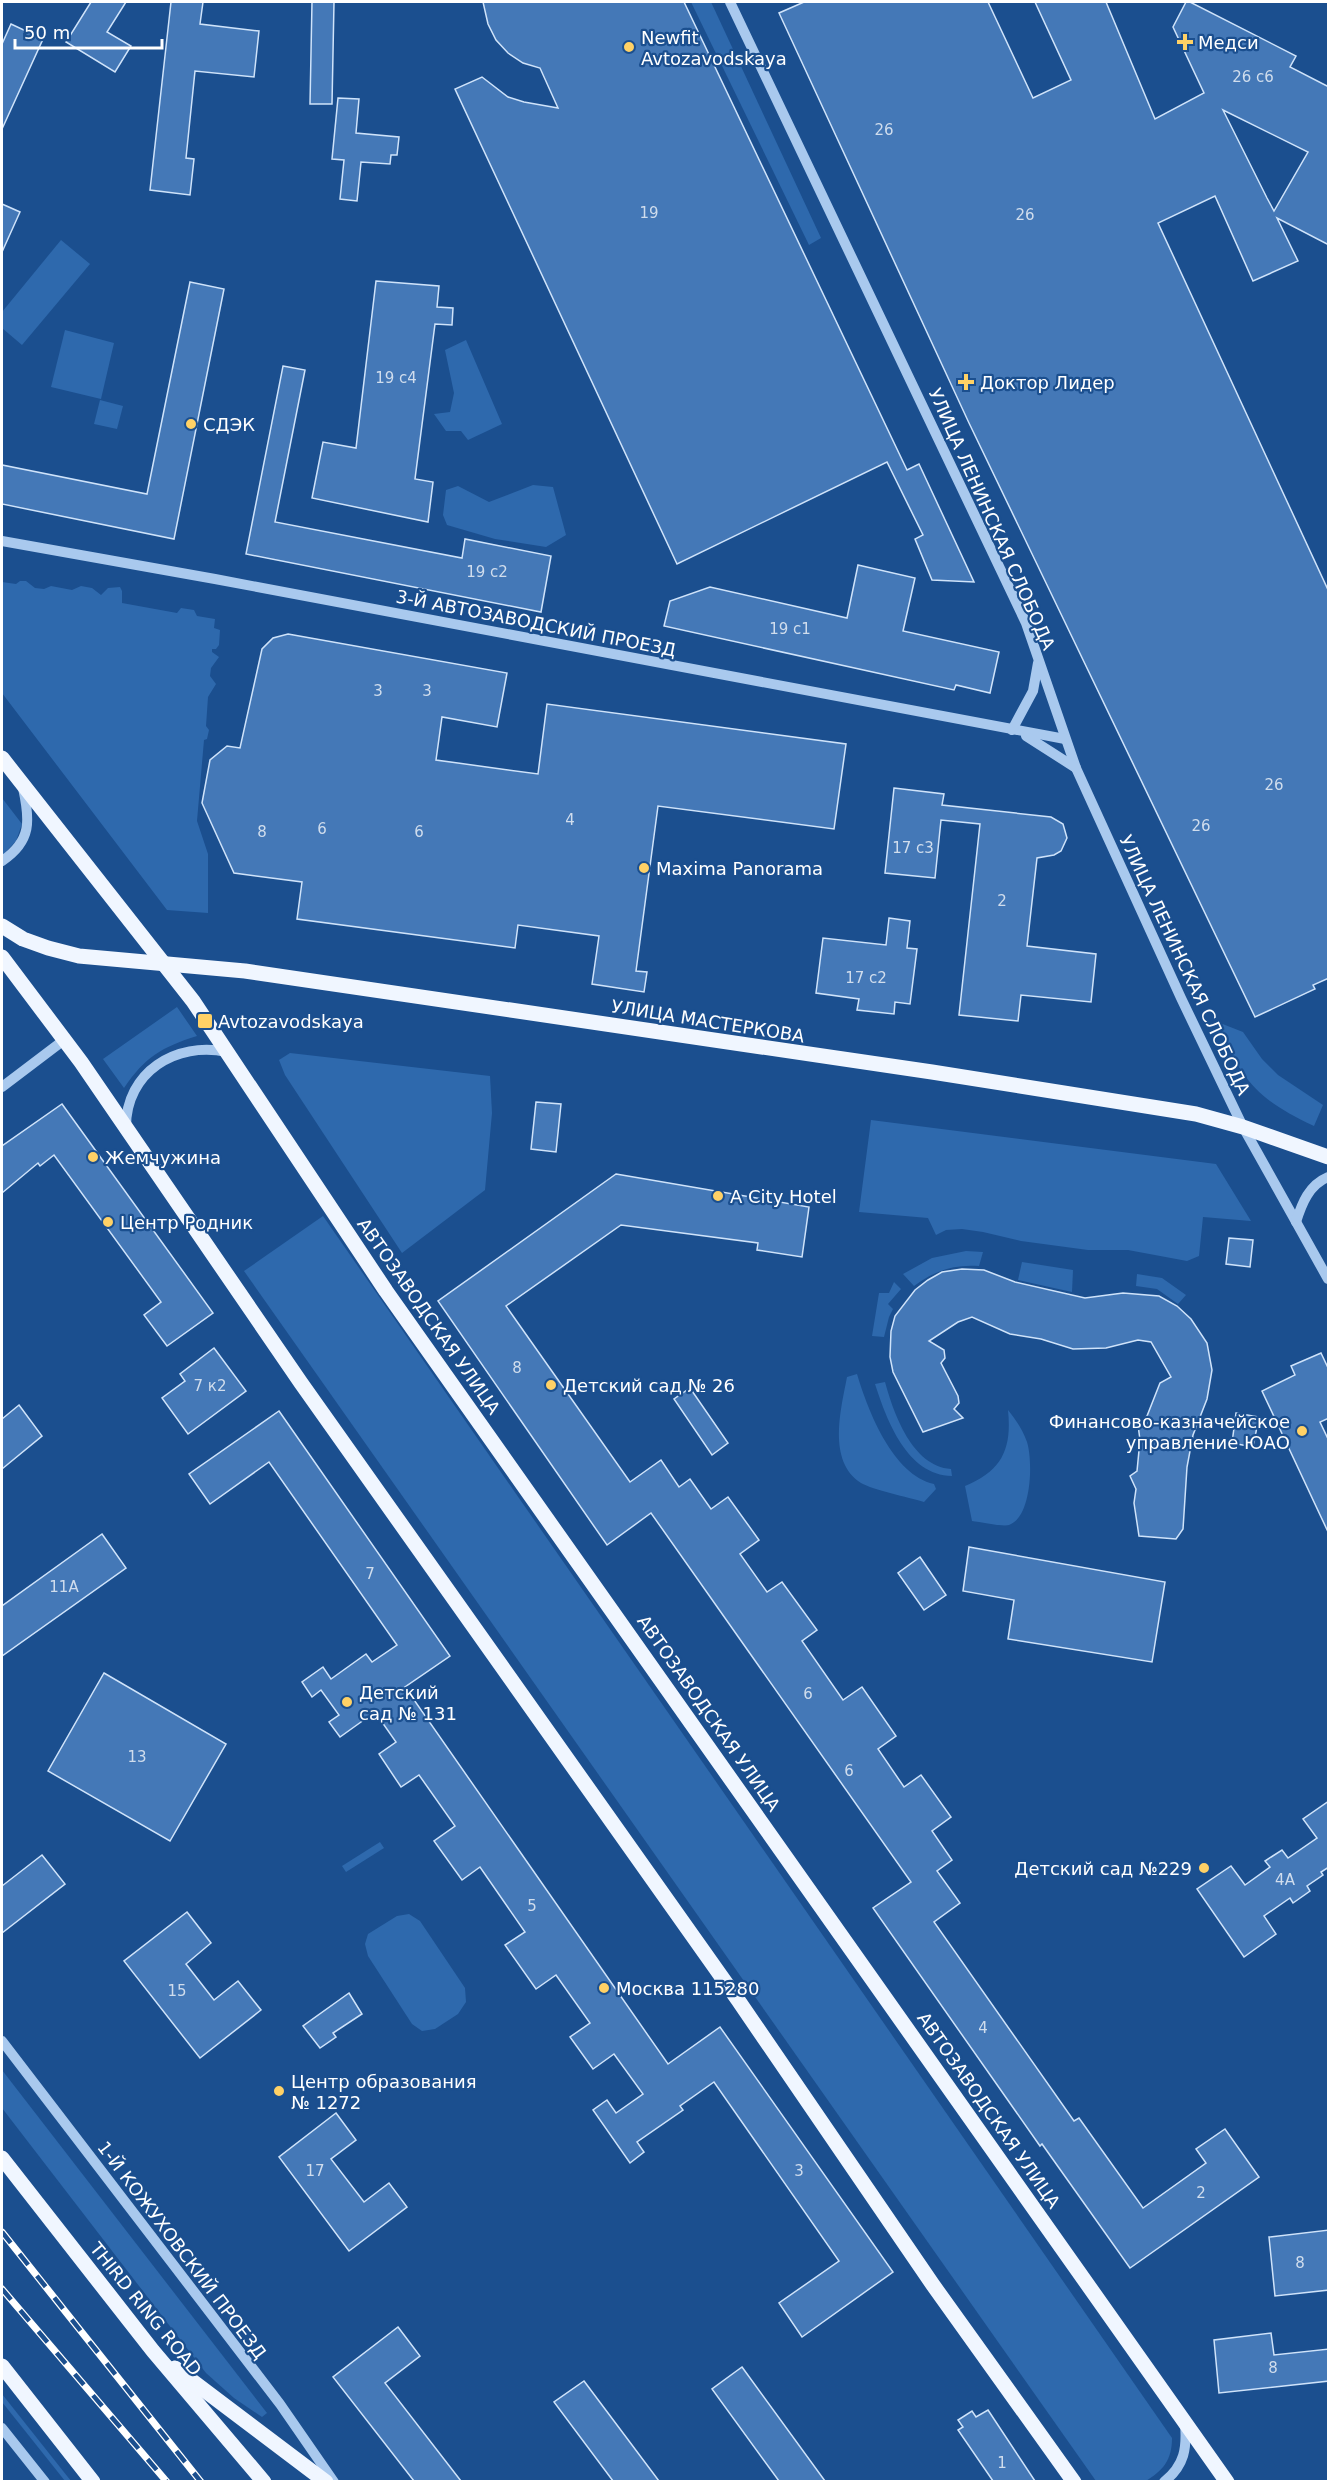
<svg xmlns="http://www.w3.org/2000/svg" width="1330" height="2483" font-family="'DejaVu Sans',sans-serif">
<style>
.green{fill:#2e69ad}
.building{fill:#4478b7;stroke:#cfe3fa;stroke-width:1.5;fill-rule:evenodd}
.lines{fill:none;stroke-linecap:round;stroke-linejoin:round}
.minor{stroke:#a9c9ee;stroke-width:10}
.major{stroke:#f0f6ff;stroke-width:15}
.rail-casing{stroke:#fff;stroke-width:7}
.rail{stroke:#1b4f8f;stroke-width:4.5;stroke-dasharray:14;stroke-linecap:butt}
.poi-dot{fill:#ffd166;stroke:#1b4f8f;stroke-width:2}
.labels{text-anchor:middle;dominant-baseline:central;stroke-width:4.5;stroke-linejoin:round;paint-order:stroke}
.number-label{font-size:15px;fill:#d0dded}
.poi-label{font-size:18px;fill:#fff;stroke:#1b4f8f;text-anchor:start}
.street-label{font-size:18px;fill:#fff;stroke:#1b4f8f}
</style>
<rect width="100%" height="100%" fill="#1b4f8f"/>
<g class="green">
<polygon points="691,2 711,2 821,238 809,245"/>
<polygon points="61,240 90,264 22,345 2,328 2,312"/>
<polygon points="65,330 114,343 101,399 51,387"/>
<polygon points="466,340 502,424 468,440 461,431 446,431 434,414 450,412 454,393 445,350"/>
<polygon points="100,400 123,406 117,429 94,424"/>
<polygon points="533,485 553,487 566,535 546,547 495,539 447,525 443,515 446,490 458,486 489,502"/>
<polygon points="20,581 26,581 35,588 44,589 51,586 72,590 81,586 92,588 101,595 108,588 120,587 122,591 122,603 177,613 181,608 194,610 197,616 215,619 214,628 220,630 219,645 216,649 212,649 212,652 219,657 211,668 210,676 216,684 208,697 206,726 209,730 207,739 204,740 197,821 208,854 208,913 167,910 2,693 2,582 16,584"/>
<polygon points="2,798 22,824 16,841 2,856"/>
<path d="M 177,1007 L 197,1036 C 162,1047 145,1057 124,1088 L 103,1059 Z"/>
<path d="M 1220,1023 L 1243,1032 L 1262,1059 L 1278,1075 L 1323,1105 L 1314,1126 C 1253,1097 1246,1082 1215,1024 Z"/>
<polygon points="290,1053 490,1076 492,1113 485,1190 402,1253 285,1075 279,1060"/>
<polygon points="871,1120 1216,1164 1251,1221 1203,1217 1199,1256 1187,1261 1128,1250 1088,1250 1021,1241 983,1232 962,1229 946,1230 936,1235 928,1218 859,1212"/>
<path d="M 323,1216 L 1172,2438 C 1172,2460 1163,2471 1144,2482 L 1096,2481 L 244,1271 Z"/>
<path d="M 966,1251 L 983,1252 L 979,1266 C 954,1264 934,1271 914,1286 L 903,1274 L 932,1258 Z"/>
<polygon points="1022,1262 1073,1270 1072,1292 1018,1280"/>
<polygon points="1137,1274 1162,1278 1186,1295 1178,1304 1157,1289 1136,1286"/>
<polygon points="894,1282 901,1289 888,1304 893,1309 889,1317 884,1337 872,1336 879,1293 889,1293"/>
<path d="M 857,1374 C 868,1411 893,1475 934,1484 L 936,1489 L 924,1502 C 908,1497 873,1490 861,1483 C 827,1461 841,1409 847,1377 Z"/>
<path d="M 885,1382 C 894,1414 912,1466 951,1469 L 952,1476 C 907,1475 887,1421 875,1384 Z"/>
<path d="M 1008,1410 C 1016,1420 1023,1430 1027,1442 C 1033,1461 1032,1517 1009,1525 C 1003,1527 981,1522 972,1521 L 965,1486 C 1002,1471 1012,1449 1008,1410 Z"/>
<polygon points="380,1842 384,1848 346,1872 342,1866"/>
<polygon points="409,1914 420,1921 465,1988 466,2002 458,2014 435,2029 422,2031 412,2024 368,1956 365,1944 368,1934 397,1916"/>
<polygon points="2,2070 267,2413 262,2417 234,2398 206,2373 2,2108"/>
<polygon points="2,2394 71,2481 65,2481 2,2402"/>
</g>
<g class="building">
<polygon points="91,2 126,2 107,32 131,46 115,72 66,42"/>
<polygon points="171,2 203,2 200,24 259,31 254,77 195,71 186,158 194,159 190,195 150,190"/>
<polygon points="312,2 334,2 332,104 310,104"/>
<polygon points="483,2 684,2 907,470 919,464 974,582 932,580 915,539 923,535 887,462 677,564 455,89 482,77 508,97 524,102 558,108 540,68 523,63 508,53 496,40 488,24"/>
<path d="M 804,2 L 988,2 L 1033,98 L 1071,80 L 1035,2 L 1106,2 L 1155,119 L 1204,93 L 1173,27 L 1186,2 L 1190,2 L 1296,56 L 1290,67 L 1329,87 L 1329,245 L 1277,218 L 1298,261 L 1253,281 L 1215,196 L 1158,223 L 1329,592 L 1329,978 L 1313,985 L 1315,989 L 1255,1017 L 969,423 L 779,13 ZM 1223,110 L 1308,152 L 1274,211 L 1267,198 Z"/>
<polygon points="11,24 43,39 2,129 2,44"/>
<polygon points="338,98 359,99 356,133 399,137 397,155 391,155 390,164 361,162 357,201 340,199 344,160 332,159"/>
<polygon points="2,204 20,212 2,252"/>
<polygon points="376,281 439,286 437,307 453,308 452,325 435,324 415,479 433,482 428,522 312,498 323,442 356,448"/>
<polygon points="190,282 224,289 174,539 2,504 2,465 147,494"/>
<polygon points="283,366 305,370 275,522 462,558 465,539 551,556 541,612 246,554"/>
<polygon points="858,565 915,578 903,631 999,652 990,693 956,685 954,690 664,626 670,601 710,587 847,618"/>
<polygon points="288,634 507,673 497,727 442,717 436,760 538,774 547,704 846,744 834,829 658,806 636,971 647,972 644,992 592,984 599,936 518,925 515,948 297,919 302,882 234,873 202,803 210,760 227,746 240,748 262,649 273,638"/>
<polygon points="894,788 944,794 942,805 1051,817 1063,824 1067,838 1061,851 1054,855 1037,858 1027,946 1096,954 1091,1002 1021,995 1018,1021 959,1015 980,824 941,820 935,878 885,873"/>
<polygon points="889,918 910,921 907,948 917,949 910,1004 895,1002 894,1014 857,1010 859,999 816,993 823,938 886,945"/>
<polygon points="536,1102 561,1104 556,1152 531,1149"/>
<polygon points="62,1104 213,1313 167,1346 144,1315 161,1302 54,1155 40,1166 38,1163 2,1193 2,1146"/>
<polygon points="616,1174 809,1207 802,1257 757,1250 758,1243 621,1225 506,1306 630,1482 661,1460 679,1487 690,1479 711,1509 728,1497 759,1540 740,1554 767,1592 782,1582 817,1630 802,1641 843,1700 862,1687 896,1736 878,1749 904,1787 921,1775 951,1817 932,1831 952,1860 937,1871 960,1903 934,1922 1074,2121 1079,2118 1143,2208 1206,2163 1196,2149 1225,2129 1259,2177 1130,2268 1042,2144 1040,2146 873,1908 911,1882 651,1513 607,1545 438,1301"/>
<polygon points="1229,1238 1253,1240 1250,1267 1226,1264"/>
<polygon points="962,1269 984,1270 1015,1282 1085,1298 1123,1293 1159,1296 1177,1306 1191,1319 1207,1343 1212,1370 1207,1399 1193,1435 1187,1467 1183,1529 1176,1539 1139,1536 1134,1503 1136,1489 1130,1476 1137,1471 1140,1440 1138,1425 1147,1416 1160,1383 1171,1377 1151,1342 1138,1340 1106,1348 1073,1349 1041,1339 1010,1334 972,1317 958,1322 929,1341 944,1350 945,1358 941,1363 958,1396 959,1403 954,1409 963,1418 923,1432 893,1372 890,1357 891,1331 895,1316 915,1290 928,1280 942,1272"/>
<polygon points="214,1348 246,1391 188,1434 162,1398 185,1381 180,1374"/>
<polygon points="1321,1353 1329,1370 1329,1418 1320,1422 1329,1441 1329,1534 1262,1391 1295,1375 1291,1366"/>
<polygon points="690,1388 728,1443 712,1455 674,1399"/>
<polygon points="19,1405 42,1436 2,1469 2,1419"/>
<polygon points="279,1411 450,1656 405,1687 668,2064 720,2027 893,2272 802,2337 779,2303 839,2261 714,2082 680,2106 683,2110 637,2142 644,2152 630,2163 593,2110 607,2100 616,2113 643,2094 614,2054 593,2069 570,2037 590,2023 556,1975 536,1989 505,1945 525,1932 480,1867 462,1880 434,1841 455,1826 419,1775 401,1787 379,1754 396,1742 375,1712 340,1737 329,1722 339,1715 321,1690 312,1697 302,1682 323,1667 331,1679 366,1654 372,1662 397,1645 269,1462 210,1504 189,1474"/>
<polygon points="1236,1413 1259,1417 1253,1447 1232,1443"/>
<polygon points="102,1534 126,1568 2,1656 2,1606"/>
<polygon points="969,1547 1165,1582 1152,1662 1008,1639 1014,1600 963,1591"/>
<polygon points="920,1557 946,1595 924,1610 898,1573"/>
<polygon points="104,1673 226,1744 170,1841 48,1771"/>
<polygon points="1329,1801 1329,1867 1321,1872 1323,1875 1307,1886 1310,1891 1293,1903 1290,1898 1264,1916 1276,1934 1244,1957 1197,1889 1231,1866 1245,1885 1270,1867 1265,1861 1282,1850 1288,1858 1317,1838 1303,1819"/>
<polygon points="42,1855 65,1884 2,1933 2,1886"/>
<polygon points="187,1912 211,1943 186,1964 214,2000 238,1981 261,2010 200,2058 124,1961"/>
<polygon points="349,1993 362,2014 333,2033 336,2037 320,2048 303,2026"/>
<polygon points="336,2113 356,2140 331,2159 364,2202 389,2183 407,2207 349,2251 279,2157"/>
<polygon points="1329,2230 1329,2290 1275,2296 1269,2237"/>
<polygon points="398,2327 420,2356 385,2383 461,2481 414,2481 333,2377"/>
<polygon points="1271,2333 1274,2355 1329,2349 1329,2381 1219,2393 1214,2340"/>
<polygon points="742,2367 825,2481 779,2481 712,2389"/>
<polygon points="584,2381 659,2481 613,2481 554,2402"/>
<polygon points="988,2410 1035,2481 993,2481 958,2430 963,2427 958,2420 972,2411 976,2417"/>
</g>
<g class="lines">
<g class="minor">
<polyline points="730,2 1026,623 1076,768 1181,998 1243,1127 1328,1279"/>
<polyline points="2,541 215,579 1065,739"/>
<polyline points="1012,730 1033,691 1038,663"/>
<polyline points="1026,736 1076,768"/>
<path d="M 2,861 C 32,841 30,820 23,788"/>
<polyline points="2,1087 64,1040"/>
<path d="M 126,1127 C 126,1072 176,1041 227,1052"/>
<path d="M 1296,1222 C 1302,1203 1309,1185 1328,1177"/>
<polyline points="2,2041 280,2404 334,2482"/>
<polyline points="2,2428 45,2482"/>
<path d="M 1164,2482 C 1185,2465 1187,2448 1185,2423"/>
</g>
<g class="major">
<polyline points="2,758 193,1001 386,1291 1227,2482"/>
<polyline points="2,926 23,939 48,948 79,956 245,971 932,1072 1196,1114 1243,1127 1328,1157"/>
<polyline points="2,957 81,1062 301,1383 738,2000 933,2285 1074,2482"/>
<polyline points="2,2158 153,2351 264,2482"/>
<polyline points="2,2366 93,2482"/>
<polyline points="175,2368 326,2482"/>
</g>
<g class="rail-casing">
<g id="rail">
<polyline points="2,2232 201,2482"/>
<polyline points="2,2289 167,2482"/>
</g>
</g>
<use href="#rail" class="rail"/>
</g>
<g class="poi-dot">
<path d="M1182 33h6v6h6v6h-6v6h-6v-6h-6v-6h6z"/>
<circle cx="629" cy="47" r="6"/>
<path d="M963 373h6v6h6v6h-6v6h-6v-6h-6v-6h6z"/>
<circle cx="191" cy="424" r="6"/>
<circle cx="644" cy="868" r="6"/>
<rect x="197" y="1013" width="16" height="16" rx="3"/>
<circle cx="93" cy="1157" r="6"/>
<circle cx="718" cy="1196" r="6"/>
<circle cx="108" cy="1222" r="6"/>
<circle cx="551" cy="1385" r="6"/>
<circle cx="1302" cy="1431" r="6"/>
<circle cx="347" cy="1702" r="6"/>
<circle cx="1204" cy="1868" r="6"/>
<circle cx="604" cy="1988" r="6"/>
<circle cx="279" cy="2091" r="6"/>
</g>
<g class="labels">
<g class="number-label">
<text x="1253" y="77">26 с6</text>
<text x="884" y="130">26</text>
<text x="649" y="213">19</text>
<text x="1025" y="215">26</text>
<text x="396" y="378">19 с4</text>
<text x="487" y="572">19 с2</text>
<text x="790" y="629">19 с1</text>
<text x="378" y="691">3</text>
<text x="427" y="691">3</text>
<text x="1274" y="785">26</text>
<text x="570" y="820">4</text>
<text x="1201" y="826">26</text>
<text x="322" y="829">6</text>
<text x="262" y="832">8</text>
<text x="419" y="832">6</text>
<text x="913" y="848">17 c3</text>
<text x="1002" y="901">2</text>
<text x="866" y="978">17 с2</text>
<text x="517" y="1368">8</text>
<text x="210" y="1386">7 к2</text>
<text x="370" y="1574">7</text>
<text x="64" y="1587">11А</text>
<text x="808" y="1694">6</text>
<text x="137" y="1757">13</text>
<text x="849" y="1771">6</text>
<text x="1285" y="1880">4А</text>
<text x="532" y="1906">5</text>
<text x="177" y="1991">15</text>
<text x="983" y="2028">4</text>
<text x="315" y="2171">17</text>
<text x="799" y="2171">3</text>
<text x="1201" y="2193">2</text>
<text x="1300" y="2263">8</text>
<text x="1273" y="2368">8</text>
<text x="1002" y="2463">1</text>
</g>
<g class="poi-label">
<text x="641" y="37">Newfit<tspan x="641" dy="21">Avtozavodskaya</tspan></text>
<text x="1198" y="42">Медси</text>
<text x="980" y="382">Доктор Лидер</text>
<text x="203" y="424">СДЭК</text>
<text x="656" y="868">Maxima Panorama</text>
<text x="218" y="1021">Avtozavodskaya</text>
<text x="105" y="1157">Жемчужина</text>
<text x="730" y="1196">A City Hotel</text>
<text x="120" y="1222">Центр Родник</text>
<text x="563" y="1385">Детский сад № 26</text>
<text x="1290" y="1421" text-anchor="end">Финансово-казначейское<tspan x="1290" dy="21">управление ЮАО</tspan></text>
<text x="359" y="1692">Детский<tspan x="359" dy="21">сад № 131</tspan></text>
<text x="1192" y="1868" text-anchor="end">Детский сад №229</text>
<text x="616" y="1988">Москва 115280</text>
<text x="291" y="2081">Центр образования<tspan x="291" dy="21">№ 1272</tspan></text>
</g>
<g class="street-label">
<text transform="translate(992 519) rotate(66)">УЛИЦА ЛЕНИНСКАЯ СЛОБОДА</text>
<text transform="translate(536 623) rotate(11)">3-Й АВТОЗАВОДСКИЙ ПРОЕЗД</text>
<text transform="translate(1185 965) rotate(65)">УЛИЦА ЛЕНИНСКАЯ СЛОБОДА</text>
<text transform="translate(708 1021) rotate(9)">УЛИЦА МАСТЕРКОВА</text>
<text transform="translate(429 1316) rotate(55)">АВТОЗАВОДСКАЯ УЛИЦА</text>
<text transform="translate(709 1713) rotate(55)">АВТОЗАВОДСКАЯ УЛИЦА</text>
<text transform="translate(989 2110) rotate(55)">АВТОЗАВОДСКАЯ УЛИЦА</text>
<text transform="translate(182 2250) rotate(53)">1-Й КОЖУХОВСКИЙ ПРОЕЗД</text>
<text transform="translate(146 2309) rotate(51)">THIRD RING ROAD</text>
</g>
</g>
<rect width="1330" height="2483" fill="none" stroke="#ffffff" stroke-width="6"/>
<path d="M15 39v9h147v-9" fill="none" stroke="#ffffff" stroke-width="3"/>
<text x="24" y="39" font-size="18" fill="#ffffff" stroke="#1b4f8f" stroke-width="4.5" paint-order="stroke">50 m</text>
</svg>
